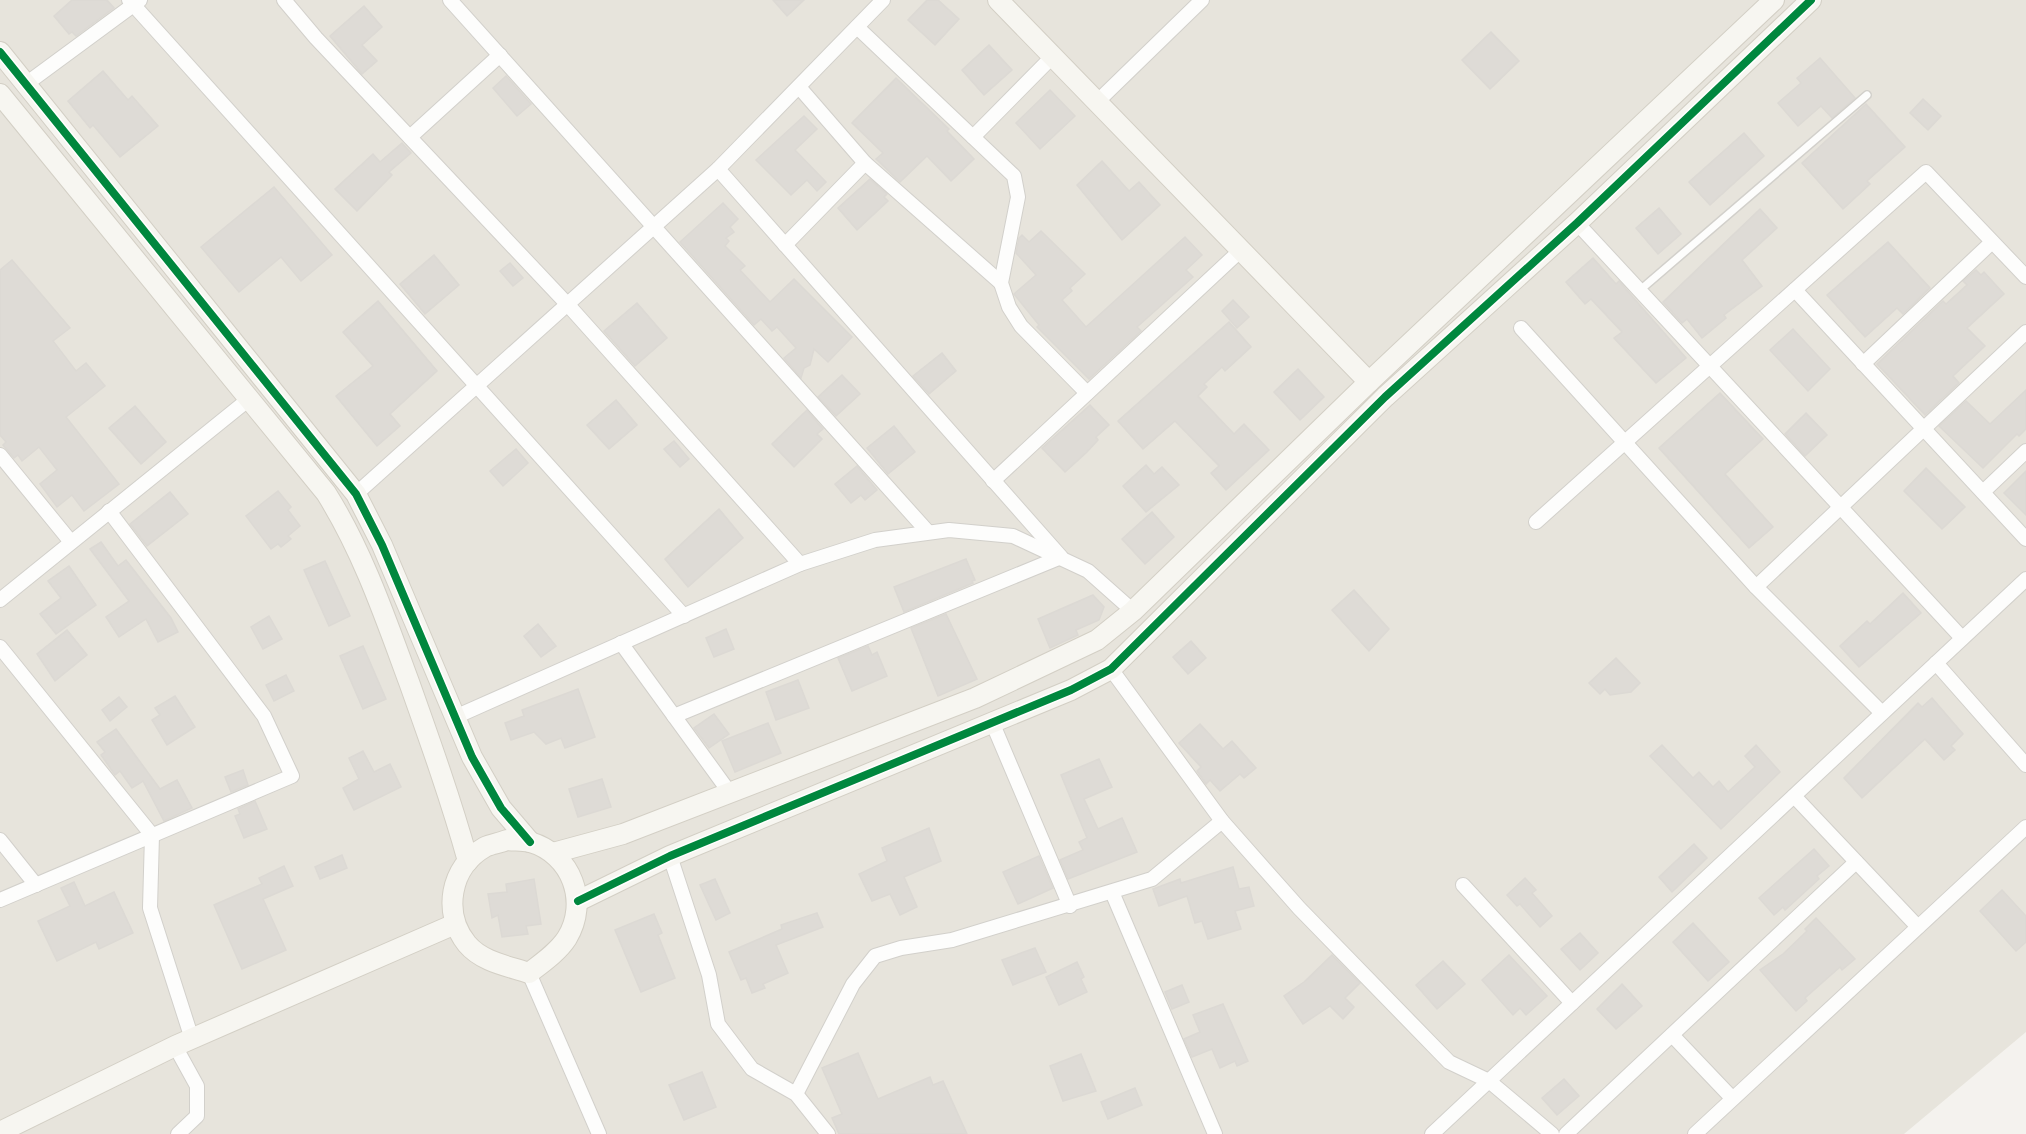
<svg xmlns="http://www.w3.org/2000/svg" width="2026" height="1134" font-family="'Exo 2',sans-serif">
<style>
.residential{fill:#e7e4dc}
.building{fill:#dedbd6;stroke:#dcd9d4;stroke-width:1.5}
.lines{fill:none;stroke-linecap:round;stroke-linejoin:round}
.lane-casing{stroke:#d2d0cb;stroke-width:10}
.street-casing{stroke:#d2d0cb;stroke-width:16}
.secondary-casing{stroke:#d3cfc5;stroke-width:22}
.lane{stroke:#fdfdfc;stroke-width:7}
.street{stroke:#fdfdfc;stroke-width:14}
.secondary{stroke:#f7f6f1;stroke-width:20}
.cycleway-casing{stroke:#fff;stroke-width:11}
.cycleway{stroke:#00873e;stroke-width:8}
</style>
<rect width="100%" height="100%" fill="#f4f2ee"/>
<polygon class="residential" points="0,0 2026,0 2026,1032 1904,1134 0,1134"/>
<g class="building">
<polygon points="72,0 107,0 114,8 76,36 72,32 69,34 54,16"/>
<polygon points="773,0 804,0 787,16"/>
<polygon points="927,0 938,0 959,19 935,45 908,20"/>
<polygon points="364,6 382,27 362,45 377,61 362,74 330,36"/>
<polygon points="1491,32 1519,61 1490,89 1462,60"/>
<polygon points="989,45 1012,70 984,95 962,70"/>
<polygon points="1820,58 1855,98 1832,118 1821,106 1798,126 1778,103 1801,83 1797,78"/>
<polygon points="103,71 128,100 132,96 158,126 120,157 93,125 90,128 68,101"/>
<polygon points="506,76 531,104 517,116 493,88"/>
<polygon points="896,78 949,129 947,131 974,159 951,181 927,156 900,182 876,159 883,153 852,123"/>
<polygon points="1050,90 1075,116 1040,149 1016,123"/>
<polygon points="1923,99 1941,116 1928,130 1910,113"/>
<polygon points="1866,104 1905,147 1867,181 1870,184 1843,209 1802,163"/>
<polygon points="804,116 817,129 795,150 826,182 817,191 807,180 791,195 756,160"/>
<polygon points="1744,133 1764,156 1710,205 1689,182"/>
<polygon points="402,143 411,153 389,172 392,175 357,211 335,189 373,154 380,162"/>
<polygon points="1102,161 1129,191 1139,182 1160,205 1122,240 1077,185"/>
<polygon points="870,179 887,194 884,197 888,201 857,230 838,208"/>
<polygon points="274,187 332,255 301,281 281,257 239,292 201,247"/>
<polygon points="723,203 738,219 730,227 734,232 726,238 729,241 725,246 745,266 740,270 770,302 794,279 852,337 828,362 814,349 810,365 804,368 801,378 784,358 796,348 777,327 772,331 761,319 754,325 680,242"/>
<polygon points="1659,208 1681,234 1658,254 1636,228"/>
<polygon points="1760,209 1777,228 1742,260 1762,286 1724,315 1726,318 1702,338 1687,319 1682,323 1663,302"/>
<polygon points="1041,231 1085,274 1070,288 1072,291 1062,300 1086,327 1185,237 1202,255 1186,270 1193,277 1137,327 1141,331 1089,379 1037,327 1039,325 1014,294 1036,275 1016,253 1019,238 1022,235 1029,242"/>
<polygon points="1888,242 1930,288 1903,314 1897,308 1865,337 1827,295"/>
<polygon points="434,255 459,285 425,314 400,284"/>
<polygon points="1593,258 1616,284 1619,281 1686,358 1656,383 1614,338 1622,332 1591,299 1585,304 1566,282"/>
<polygon points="12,260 70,328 53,341 76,371 86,363 105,386 66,417 119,484 84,511 72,495 57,507 40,484 57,470 39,447 22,461 18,455 14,458 3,445 6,442 0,435 0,270"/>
<polygon points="510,263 523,278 513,286 500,271"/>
<polygon points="1976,270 1981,275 1984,272 2004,294 1967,328 1985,346 1953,376 1959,383 1925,415 1877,364 1943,301 1946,304 1967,285 1963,281"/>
<polygon points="1233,300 1249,317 1237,328 1222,311"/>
<polygon points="378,301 437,371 390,414 400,426 377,446 336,396 373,366 343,332"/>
<polygon points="637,303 667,338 635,366 604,331"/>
<polygon points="1229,322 1251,347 1225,371 1222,367 1204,384 1207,387 1198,396 1234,434 1244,424 1269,450 1226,490 1211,473 1219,466 1175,421 1143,449 1118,421"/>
<polygon points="1793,329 1830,369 1808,391 1770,350"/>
<polygon points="942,353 956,371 929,394 913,376"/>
<polygon points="1298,369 1324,397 1300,420 1274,392"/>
<polygon points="842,375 860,394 836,416 818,397"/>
<polygon points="2026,390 2026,429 2019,436 2017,434 1983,468 1939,426 1966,401 1990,424"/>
<polygon points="1720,393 1763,439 1725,474 1773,527 1749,548 1659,448"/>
<polygon points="616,400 637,425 609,449 587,425"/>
<polygon points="1090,405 1109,425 1096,437 1098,440 1087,452 1065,472 1042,448"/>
<polygon points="135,406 166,442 141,464 109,428"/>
<polygon points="807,410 823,429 817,434 822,439 794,467 772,444"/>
<polygon points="1806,413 1827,435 1805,456 1785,434"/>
<polygon points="894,426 915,452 888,474 867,448"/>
<polygon points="674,441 689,459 680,467 664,449"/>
<polygon points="516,449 528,463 503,486 490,471"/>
<polygon points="1146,465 1154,474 1162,467 1179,485 1146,512 1123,486"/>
<polygon points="857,466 877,490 865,500 861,495 851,503 835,484"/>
<polygon points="1926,468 1965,507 1942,529 1904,491"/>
<polygon points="2026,471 2026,515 2004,493"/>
<polygon points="278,491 291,507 288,510 300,526 288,536 291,539 281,547 278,544 271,549 246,516"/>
<polygon points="170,492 188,514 147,546 130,524"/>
<polygon points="719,509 743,538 688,587 665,559"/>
<polygon points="1152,512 1174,537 1145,564 1122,539"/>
<polygon points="101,542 118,566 126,560 171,618 178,632 158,642 146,619 119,637 106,617 129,601 90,549"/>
<polygon points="966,559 975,580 972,581 973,583 904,612 894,587"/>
<polygon points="325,561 350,616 329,626 304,570"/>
<polygon points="69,566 96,605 56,634 40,614 61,598 48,581"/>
<polygon points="1354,590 1389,629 1369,651 1332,610"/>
<polygon points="1903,593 1921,613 1859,667 1840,646 1867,621 1870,624"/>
<polygon points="1093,595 1104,607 1099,620 1076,630 1078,635 1050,648 1038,619"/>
<polygon points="946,614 977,679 938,696 911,628"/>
<polygon points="269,616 282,639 263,649 251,627"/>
<polygon points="538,624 556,646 541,657 524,636"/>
<polygon points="726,629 734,649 714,657 706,638"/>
<polygon points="67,630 87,655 55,681 37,654"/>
<polygon points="1191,641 1206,658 1188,674 1173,657"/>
<polygon points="363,646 386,699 363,709 340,656"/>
<polygon points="868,646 872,655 877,652 887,676 852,691 838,658"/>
<polygon points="1616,658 1640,683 1631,692 1610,695 1605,689 1600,694 1589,683"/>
<polygon points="286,675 294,691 274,701 266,685"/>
<polygon points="798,680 809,708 776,720 766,692"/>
<polygon points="578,689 595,737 565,748 561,738 546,744 534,732 511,740 505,723 524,716 522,710"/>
<polygon points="175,696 195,727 167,745 152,720 160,715 155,708"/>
<polygon points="119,697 127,707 110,721 102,710"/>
<polygon points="1932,698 1963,734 1951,746 1955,750 1944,760 1925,739 1862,798 1844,778 1918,703 1922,707"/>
<polygon points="714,714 729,734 709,748 694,728"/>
<polygon points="768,723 781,753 735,772 722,741"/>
<polygon points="1200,724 1223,749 1232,741 1256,768 1244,778 1240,774 1220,791 1210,780 1206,784 1197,771 1201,767 1179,743"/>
<polygon points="116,729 160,789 177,780 192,808 164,821 143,781 132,788 120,771 115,775 101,755 105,752 97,742"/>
<polygon points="1662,745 1693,778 1699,772 1713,787 1719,781 1728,792 1755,767 1745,756 1756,745 1780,772 1721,829 1650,756"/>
<polygon points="363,751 374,772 390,764 401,787 354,810 343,788 359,779 349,758"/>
<polygon points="1099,759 1112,787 1084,799 1098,829 1122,818 1137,852 1068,879 1060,860 1083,850 1079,842 1087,838 1061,775"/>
<polygon points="243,770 248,785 231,792 225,777"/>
<polygon points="602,779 611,807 578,817 569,789"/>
<polygon points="255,801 267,829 244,838 235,816 240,814 238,809"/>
<polygon points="929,828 941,861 904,877 917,907 900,915 890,894 872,901 859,874 887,861 882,848"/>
<polygon points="1694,844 1707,858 1672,892 1659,877"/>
<polygon points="1814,849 1829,866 1817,876 1819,879 1785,910 1783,907 1774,915 1759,898"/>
<polygon points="342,855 347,868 320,879 315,867"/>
<polygon points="1039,856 1053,888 1018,904 1003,872"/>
<polygon points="284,866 293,886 263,899 286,950 242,969 214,905 262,884 259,878"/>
<polygon points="1233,867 1239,889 1249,887 1254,906 1235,911 1241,929 1208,939 1202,921 1195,923 1187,896 1159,906 1153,889 1180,879 1181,883"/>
<polygon points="1525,878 1536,890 1532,893 1552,916 1540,927 1520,904 1517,906 1507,895"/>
<polygon points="534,879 541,924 526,926 528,934 502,937 498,915 492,918 488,894 507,892 506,884"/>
<polygon points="715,879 730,913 716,920 700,885"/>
<polygon points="74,882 85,906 114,892 133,933 99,949 96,942 57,961 38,921 70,906 61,888"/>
<polygon points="2002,890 2026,916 2026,942 2016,951 1980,911"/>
<polygon points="817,913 823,927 776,945 788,973 763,984 765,988 752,993 746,978 741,980 729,952 782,929 781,925"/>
<polygon points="654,914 662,933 658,935 675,978 641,992 615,930"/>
<polygon points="1816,918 1855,959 1842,970 1840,967 1805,998 1807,1001 1796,1011 1760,970 1783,954 1807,931 1805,929"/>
<polygon points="1693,923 1729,962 1708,981 1673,942"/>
<polygon points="1580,933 1598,953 1580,970 1561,949"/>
<polygon points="1035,948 1046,972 1013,985 1002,960"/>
<polygon points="1332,955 1360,983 1345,998 1354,1007 1343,1019 1330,1006 1303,1024 1284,996 1304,982"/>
<polygon points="1509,955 1547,996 1526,1015 1520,1008 1513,1015 1482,980"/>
<polygon points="1443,961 1465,984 1437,1009 1416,985"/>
<polygon points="1077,962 1084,977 1081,979 1087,992 1059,1005 1046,977"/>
<polygon points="1622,984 1642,1006 1616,1029 1597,1009"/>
<polygon points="1182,985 1189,1002 1172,1009 1165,992"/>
<polygon points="1223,1004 1248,1061 1237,1066 1235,1061 1220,1068 1212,1049 1192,1057 1184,1039 1200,1032 1193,1015"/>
<polygon points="858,1053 878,1099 930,1077 933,1085 943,1081 967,1134 839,1134 832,1118 842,1114 822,1068"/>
<polygon points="1081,1054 1096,1091 1063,1101 1050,1066"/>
<polygon points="702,1072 716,1107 684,1120 669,1085"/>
<polygon points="1564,1079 1579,1096 1557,1115 1542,1098"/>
<polygon points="1135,1088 1142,1105 1108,1119 1101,1102"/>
</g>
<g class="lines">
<g class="lane-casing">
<polyline id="lane" points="1639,291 1867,95"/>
</g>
<g class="street-casing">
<g id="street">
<polyline points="129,0 684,616"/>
<polyline points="284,0 316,38 569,306 800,564"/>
<polyline points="450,0 928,532"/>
<polyline points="857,27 1014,176 1018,197 1001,283 1009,307 1021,326 1087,393"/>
<polyline points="26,84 140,0"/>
<polyline points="799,87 865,163 1001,283"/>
<polyline points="1097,102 1202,0"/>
<polyline points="410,137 500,55"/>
<polyline points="973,137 1053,56"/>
<polyline points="1577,223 1962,638"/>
<polyline points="785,245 865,163"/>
<polyline points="1795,290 2026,539"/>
<polyline points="1521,328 1756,587 1882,713"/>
<polyline points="1863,364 1992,242"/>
<polyline points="0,455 71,542"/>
<polyline points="993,481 1241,250"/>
<polyline points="1983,492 2026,451"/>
<polyline points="356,494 718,169 883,0"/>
<polyline points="1536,522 1926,172 2026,277"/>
<polyline points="1756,587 2026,332"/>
<polyline points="0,600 249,399"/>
<polyline points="621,643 730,793"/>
<polyline points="0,647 152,835 150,908 192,1039"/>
<polyline points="1936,663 2026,765"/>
<polyline points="1111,669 1222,821 1299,908 1449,1062 1489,1081 1552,1134"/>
<polyline points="674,716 1061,557 718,169"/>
<polyline points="455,717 800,564 875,540 949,530 1013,536 1088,571 1133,611"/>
<polyline points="992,722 1070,906"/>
<polyline points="1794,796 1918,927"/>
<polyline points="0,840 36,885"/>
<polyline points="670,856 709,975 718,1024 752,1069 796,1094 828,1134"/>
<polyline points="1463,885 1572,1003"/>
<polyline points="1112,892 1215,1134"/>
<polyline points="0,900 292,776 264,716 109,511"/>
<polyline points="529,973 599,1134"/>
<polyline points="1672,1035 1732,1098"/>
<polyline points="175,1046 197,1086 197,1116 178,1134"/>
<polyline points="796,1094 853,984 875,956 901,948 952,940 1152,879 1222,821"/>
<polyline points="1432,1134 2026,579"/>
<polyline points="1566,1134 1856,862"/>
<polyline points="1695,1134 2026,827"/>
</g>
</g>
<g class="secondary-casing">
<g id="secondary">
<polyline points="998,0 1369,382"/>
<polyline points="0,52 356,494 382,545 472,757 501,808 530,842"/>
<path d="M 0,94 L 326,493 C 363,552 385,617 409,682 C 430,741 451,800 468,861"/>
<path d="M 507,840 C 514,841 523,840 530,842 C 572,854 589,902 567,938 C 558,952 542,963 529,973 C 508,966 482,962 467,944 C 442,913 450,867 485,847 C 491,844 500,843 507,840 Z"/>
<polyline points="553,853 623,834 975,698 1097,640 1133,611 1369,382 1774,0"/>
<polyline points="578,901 670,856 1071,690 1111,669 1385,397 1577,223 1811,0"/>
<polyline points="0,1132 175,1046 455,924"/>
</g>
</g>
<use href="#lane" class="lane"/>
<use href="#street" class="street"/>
<use href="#secondary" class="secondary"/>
<g class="cycleway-casing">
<g id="cycleway">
<polyline points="0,52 356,494 382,545 472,757 501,808 530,842"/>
<polyline points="578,901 670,856 1071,690 1111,669 1385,397 1577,223 1811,0"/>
</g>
</g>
<use href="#cycleway" class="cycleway"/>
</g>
</svg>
